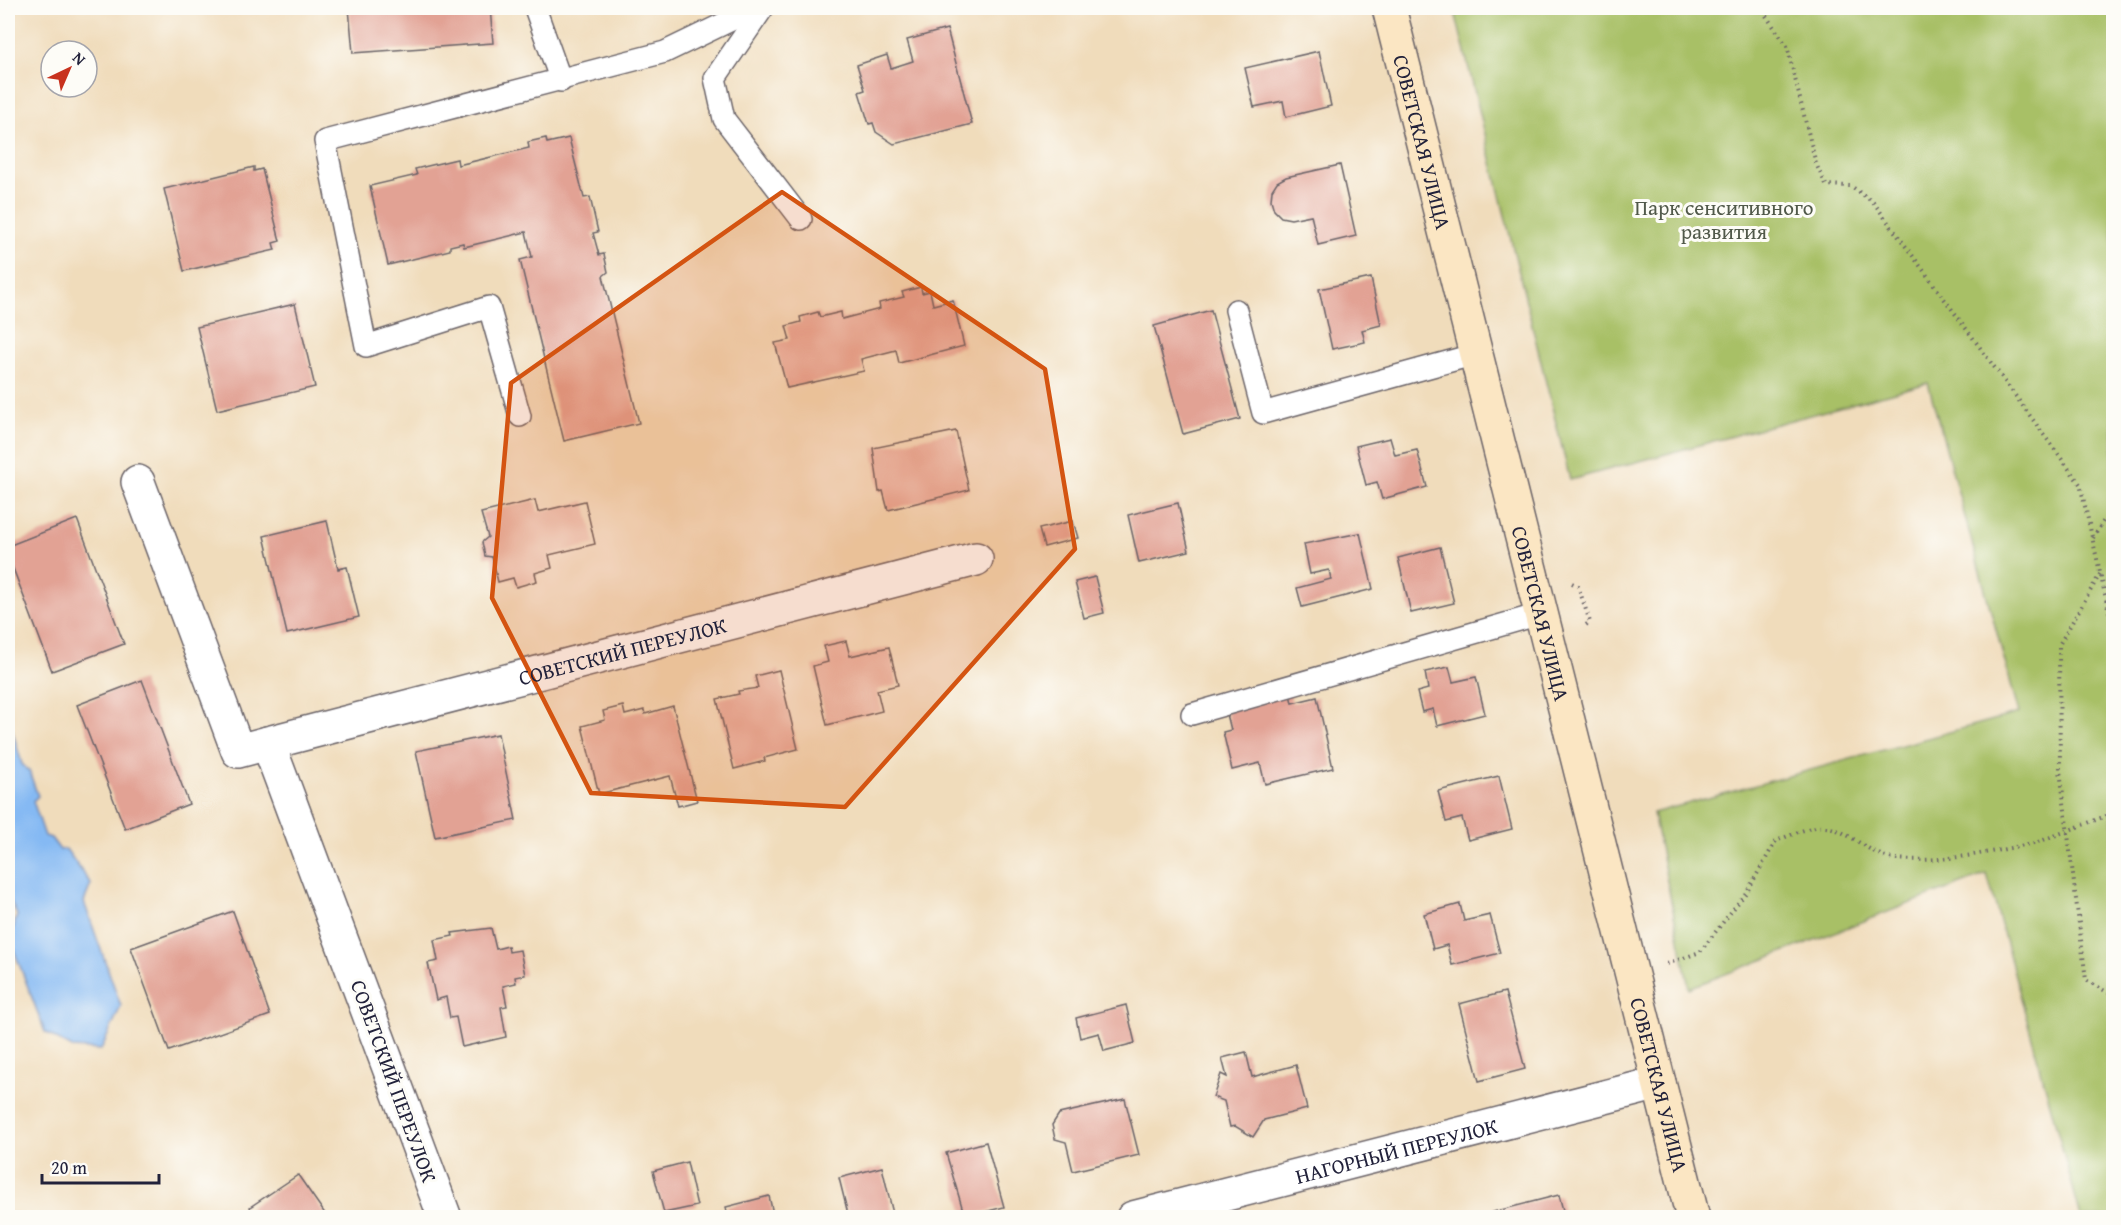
<svg xmlns="http://www.w3.org/2000/svg" width="2121" height="1225" font-family="'Gentium Book Plus',serif">
<style>
.green{fill:#a8c066;stroke:#657150;stroke-width:1.5}
.water{fill:#85b9f3;stroke:#546e97;stroke-width:1.5}
.building{fill:#e2a294}
.lines{fill:none;stroke-linecap:round;stroke-linejoin:round}
.service-casing{stroke:#6a6368;stroke-width:24}
.minor-casing{stroke:#6a6368;stroke-width:36}
.secondary-casing{stroke:#6a6368;stroke-width:36}
.path{stroke:#6a6368;stroke-width:4;stroke-dasharray:1.5 4.5;stroke-linecap:butt}
.service{stroke:#fff;stroke-width:21}
.minor{stroke:#fff;stroke-width:33}
.secondary{stroke:#fbe6c3;stroke-width:33}
.path-bridge{stroke:#6a6368;stroke-width:4;stroke-dasharray:1.5 4.5;stroke-linecap:butt}
.marked{fill:#d45411;fill-opacity:0.2;stroke:#d45411;stroke-width:4.5;stroke-linejoin:round}
.labels{text-anchor:middle;dominant-baseline:central;stroke-width:6;stroke-linejoin:round;paint-order:stroke}
.street-label{font-size:21px;fill:#22223b;stroke:#fdfcf7}
.park-label{font-size:21px;fill:#51594a;stroke:#fdfcf7}
</style>
<rect width="100%" height="100%" fill="#fdfcf7"/>
<filter id="ink" filterUnits="userSpaceOnUse"><feTurbulence type="fractalNoise" baseFrequency=".0167" numOctaves="2"/><feDisplacementMap in="SourceGraphic" scale="12" xChannelSelector="R" yChannelSelector="G"/><feConvolveMatrix kernelMatrix="1 2 1 2 8 2 1 2 1" color-interpolation-filters="sRGB"/></filter>
<filter id="wash" filterUnits="userSpaceOnUse"><feTurbulence type="fractalNoise" baseFrequency=".008" numOctaves="4" result="noise"/><feDisplacementMap in="SourceGraphic" scale="24" xChannelSelector="R" yChannelSelector="G"/><feGaussianBlur stdDeviation="1.35" result="paint"/><feColorMatrix in="noise" values="0 0 0 0 0 0 0 0 0 0 0 0 0 0 0 0 0 1.4 0 .05"/><feComposite in="paint" operator="in"/></filter>
<g filter="url(#wash)">
<rect width="100%" height="100%" fill="#f0dcbb"/>
<polygon class="green" points="1454,8 2113,8 2113,1217 2081,1217 1987,874 1689,988 1653,813 2019,713 1928,383 1570,480"/>
<polygon class="water" points="11,726 22,764 29,771 38,796 33,801 45,836 51,838 60,850 66,849 91,884 84,902 121,1006 101,1050 72,1048 45,1032 10,940 17,915 8,896 8,727"/>
<g id="blocks">
<g class="building">
<polygon points="349,8 490,8 493,43 353,53"/>
<polygon points="947,29 972,124 894,144 876,132 873,123 869,124 859,92 865,90 857,65 887,55 891,68 913,61 907,40"/>
<polygon points="1319,51 1331,106 1286,117 1283,101 1254,107 1245,68"/>
<polygon points="546,138 547,143 569,138 584,198 590,197 598,232 593,233 599,255 604,254 608,272 603,276 639,423 564,441 520,260 532,257 526,232 464,247 463,243 450,246 450,250 388,265 370,186 417,175 415,169 457,159 458,165 529,148 528,142"/>
<polygon points="1340,165 1356,236 1318,245 1311,215 1291,219 1281,217 1274,210 1271,200 1272,190 1277,182 1286,177"/>
<polygon points="254,167 254,171 262,169 280,241 273,243 275,250 184,271 164,189"/>
<polygon points="1371,278 1381,325 1362,330 1365,342 1332,349 1319,289"/>
<polygon points="921,287 922,293 930,291 933,305 953,300 964,346 899,363 896,350 861,359 864,371 787,388 775,343 790,340 786,326 801,322 800,317 818,312 820,317 841,312 842,319 880,309 879,303 904,297 902,292"/>
<polygon points="295,304 315,387 217,410 197,327"/>
<polygon points="1211,310 1240,419 1183,434 1154,326"/>
<polygon points="956,431 969,490 888,510 883,491 879,492 873,448"/>
<polygon points="1390,438 1395,455 1417,450 1427,487 1382,499 1377,482 1366,485 1356,446"/>
<polygon points="535,500 538,512 585,501 595,544 549,555 552,568 535,573 537,581 516,587 513,578 498,582 492,557 485,556 482,542 488,537 481,513"/>
<polygon points="1178,503 1189,551 1139,563 1128,515"/>
<polygon points="77,519 124,644 52,671 8,555 8,546"/>
<polygon points="327,521 338,569 347,567 359,617 287,634 264,536"/>
<polygon points="1073,521 1078,538 1044,547 1039,529"/>
<polygon points="1360,533 1373,589 1302,607 1297,588 1331,579 1329,570 1310,574 1304,544"/>
<polygon points="1440,547 1454,603 1411,613 1398,558"/>
<polygon points="1095,577 1104,613 1084,618 1075,582"/>
<polygon points="846,641 850,656 889,647 898,685 877,690 882,711 827,725 813,666 828,662 824,646"/>
<polygon points="1449,667 1453,682 1476,677 1485,714 1437,726 1433,709 1422,712 1417,692 1428,689 1425,672"/>
<polygon points="779,670 798,749 764,758 765,761 734,769 717,699 739,694 738,691 758,688 755,676"/>
<polygon points="142,680 189,804 125,829 77,705"/>
<polygon points="1290,694 1292,703 1317,697 1333,768 1265,784 1260,763 1232,770 1223,732 1231,730 1226,710"/>
<polygon points="623,706 625,715 644,710 645,714 673,706 697,801 678,806 670,776 599,794 582,726 605,720 603,711"/>
<polygon points="498,734 516,820 435,837 416,751"/>
<polygon points="1499,776 1512,829 1468,840 1462,818 1446,822 1438,791"/>
<polygon points="1460,904 1464,921 1490,915 1500,953 1452,965 1447,945 1433,949 1424,914"/>
<polygon points="233,911 270,1015 169,1051 131,948"/>
<polygon points="491,928 496,949 508,946 509,952 520,950 525,975 515,977 516,983 503,986 507,1006 501,1007 506,1037 462,1047 456,1017 450,1018 446,997 436,1000 428,963 438,961 434,940 453,936 452,933"/>
<polygon points="1505,992 1525,1069 1479,1081 1459,1004"/>
<polygon points="1126,1005 1135,1043 1104,1051 1099,1033 1080,1038 1076,1018"/>
<polygon points="1246,1052 1252,1077 1296,1065 1307,1109 1264,1120 1253,1137 1235,1126 1230,1127 1224,1101 1213,1097 1221,1074 1227,1077 1222,1058"/>
<polygon points="1125,1099 1139,1155 1073,1171 1066,1142 1055,1139 1052,1125 1059,1114"/>
<polygon points="986,1142 1004,1207 965,1217 946,1153"/>
<polygon points="687,1162 697,1206 664,1213 653,1171"/>
<polygon points="882,1167 894,1218 849,1218 839,1178"/>
<polygon points="298,1175 328,1218 244,1218 252,1212 250,1207"/>
<polygon points="1559,1195 1565,1218 1473,1218 1473,1217"/>
<polygon points="769,1196 774,1218 728,1218 726,1207"/>
</g>
</g>
</g>
<g filter="url(#ink)">
<use href="#blocks" fill-opacity="0" stroke="#6a6368" stroke-width="1.5"/>
<g class="lines">
<g class="service-casing">
<g id="service">
<polyline points="535,8 561,81"/>
<polyline points="763,8 715,78 724,119 801,219"/>
<polyline points="1236,310 1263,413 1476,354"/>
<polyline points="520,416 489,307 366,346 325,141 665,52 756,8"/>
<polyline points="1192,714 1540,614"/>
</g>
</g>
<g class="minor-casing">
<g id="minor">
<polyline points="138,482 238,751 268,743"/>
<path id="s1" d="M 445,1218 L 268,743 L 976,559"/>
<path id="s2" d="M 1133,1218 L 1659,1083"/>
</g>
</g>
<g class="secondary-casing">
<g id="secondary">
<path id="s3" d="M 1389,8 L 1693,1218"/>
</g>
</g>
<g class="path">
<polyline points="1727,8 1762,10 1787,46 1816,164 1826,185 1851,186 1874,203 2080,484 2114,634"/>
<polyline points="2093,538 2114,504"/>
<polyline points="2100,574 2059,645 2060,770 2086,980 2114,996"/>
<polyline points="1572,583 1578,586 1590,622 1583,627"/>
<path d="M 1667,964 L 1700,952 L 1748,890 L 1776,841 C 1789,836 1803,829 1816,827 C 1845,823 1868,857 1896,859 C 1944,863 1992,852 2038,842"/>
</g>
<use href="#service" class="service"/>
<use href="#minor" class="minor"/>
<use href="#secondary" class="secondary"/>
<polyline class="path-bridge" points="2038,842 2114,813"/>
</g>
</g>
<path class="marked" d="M 782,192 L 1045,369 L 1075,549 L 845,807 L 591,793 L 492,598 L 511,383 Z"/>
<g class="labels">
<g class="street-label">
<text stroke="none"><textPath href="#s3" startOffset="138">СОВЕТСКАЯ УЛИЦА</textPath></text>
<text stroke="none"><textPath href="#s3" startOffset="624">СОВЕТСКАЯ УЛИЦА</textPath></text>
<text stroke="none"><textPath href="#s1" startOffset="873">СОВЕТСКИЙ ПЕРЕУЛОК</textPath></text>
<text transform="translate(394 1081) rotate(70)">СОВЕТСКИЙ ПЕРЕУЛОК</text>
<text stroke="none"><textPath href="#s3" startOffset="1110">СОВЕТСКАЯ УЛИЦА</textPath></text>
<text stroke="none"><textPath href="#s2" startOffset="272">НАГОРНЫЙ ПЕРЕУЛОК</textPath></text>
</g>
<g class="park-label">
<text x="1724" y="207">Парк сенситивного<tspan x="1724" dy="24">развития</tspan></text>
</g>
</g>
<rect width="2121" height="1225" fill="none" stroke="#fdfcf7" stroke-width="30"/>
<g transform="translate(69 69) rotate(44)"><circle r="28" fill="#fdfcf7" stroke="#a5a5ac" stroke-width="1.5"/>
<path d="M0-4.5L10 22L0 15L-10 22Z" fill="#c8321e"/>
<text y="-9" font-size="16" font-weight="bold" text-anchor="middle" fill="#22223b">N</text>
</g>
<path d="M42 1174v9h117v-9" fill="none" stroke="#22223b" stroke-width="3"/>
<text x="51" y="1174" font-size="18" fill="#22223b" stroke="#fdfcf7" stroke-width="4.5" paint-order="stroke">20 m</text>
</svg>
